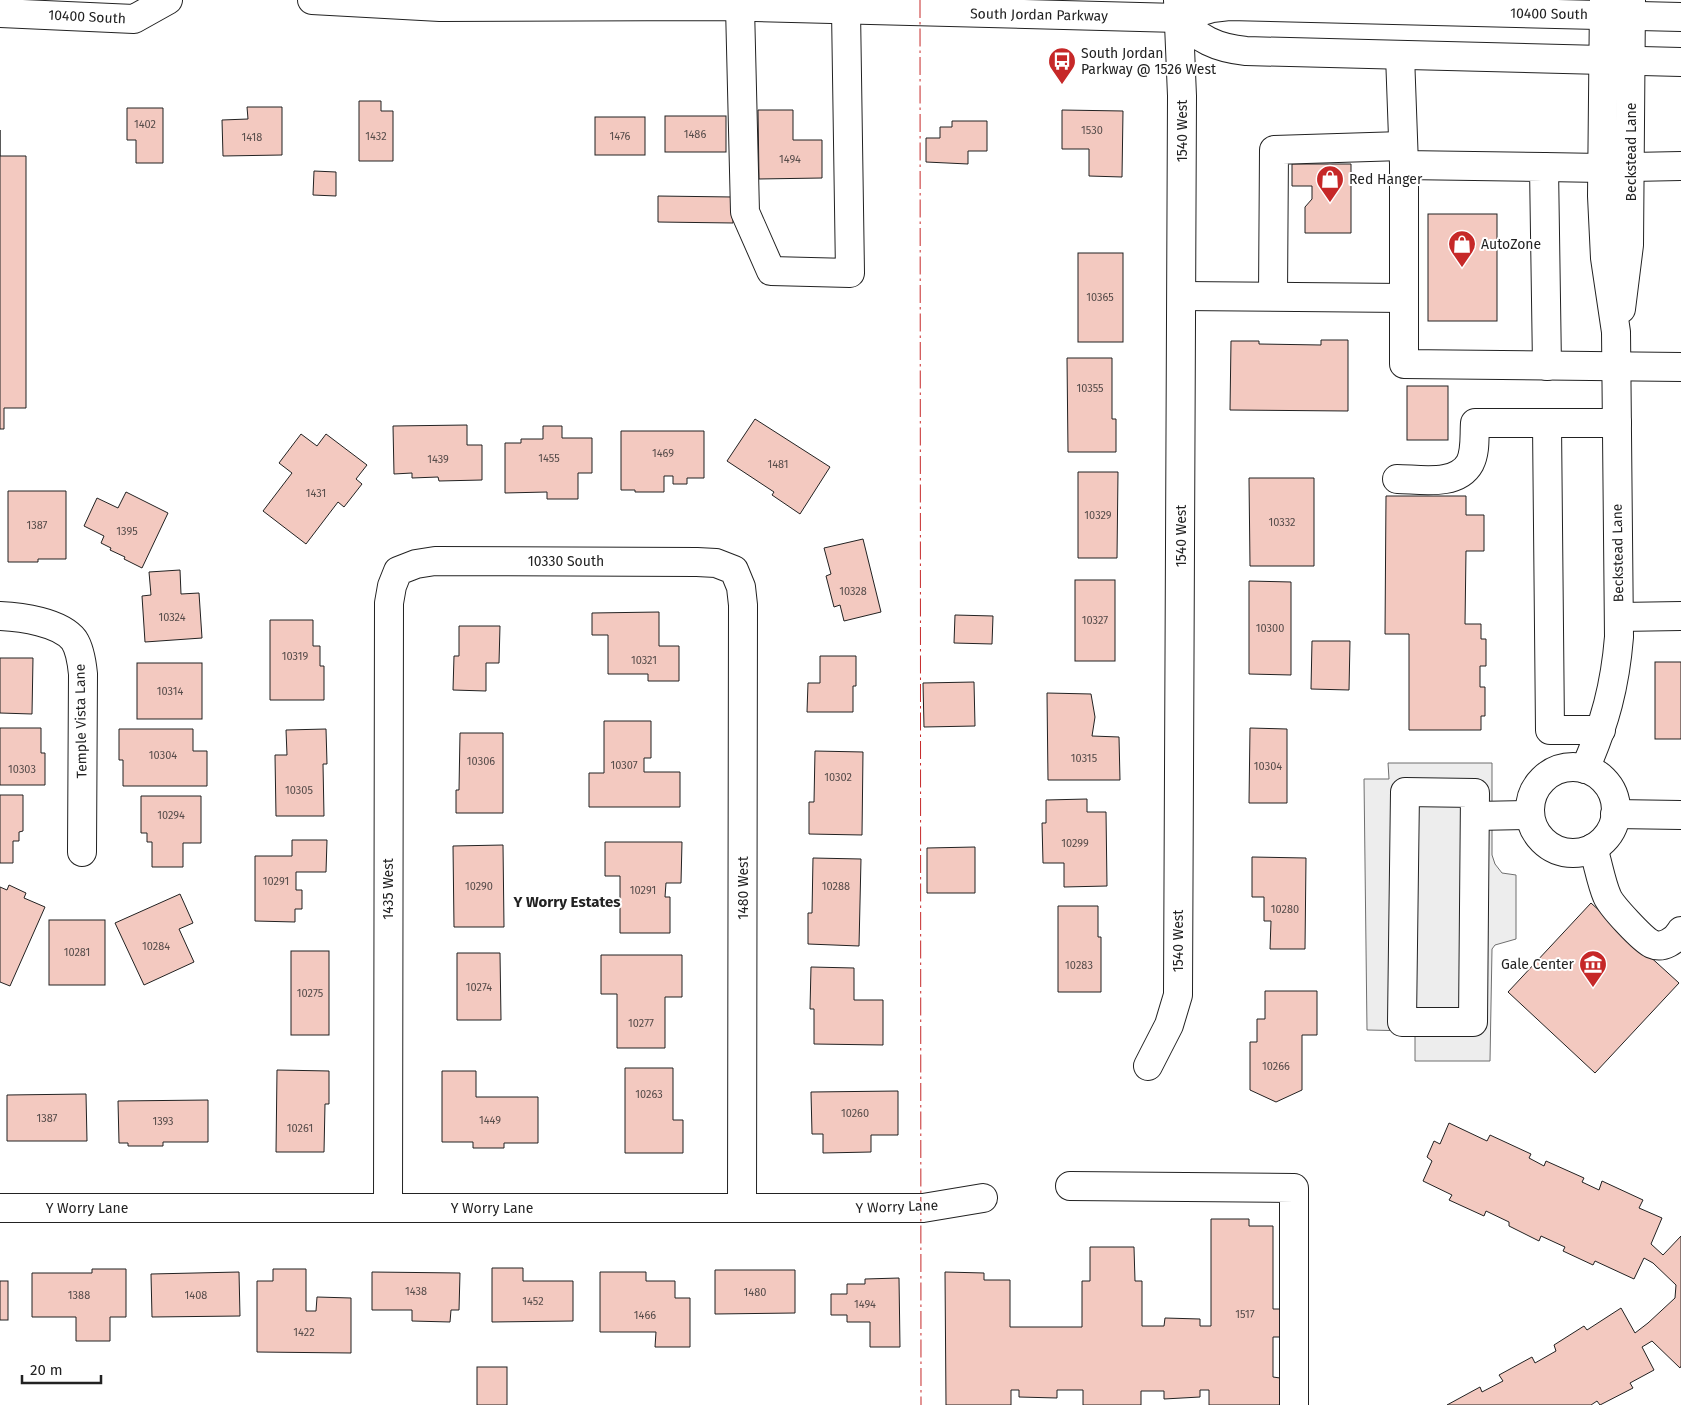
<svg xmlns="http://www.w3.org/2000/svg" width="1681" height="1405" font-family="'Fira Sans',sans-serif">
<style>
.parking{fill:#ededed;stroke:#6f6f6f}
.building{fill:#f3c9c0;stroke:#222}
.lines{fill:none;stroke-linecap:round;stroke-linejoin:round}
.minor-casing{stroke:#222;stroke-width:30}
.major-casing{stroke:#222;stroke-width:30}
.minor{stroke:#fff;stroke-width:28}
.major{stroke:#fff;stroke-width:28}
.power{stroke:#c62828;stroke-width:1;stroke-dasharray:18 4 2.5 4;stroke-linecap:butt}
.labels{text-anchor:middle;dominant-baseline:central;stroke-width:4;stroke-linejoin:round;paint-order:stroke}
.number-label{font-size:11px;fill:#564c4a}
.street-label{font-size:14px;fill:#222;stroke:#fff}
.poi-label{font-size:14px;fill:#222;stroke:#fff;text-anchor:start}
.neighbourhood-label{font-size:15px;font-weight:bold;fill:#222;stroke:#fff}
</style>
<rect width="100%" height="100%" fill="#fff"/>
<polygon class="parking" points="1388,763 1492,763 1492,855 1495,864 1502,873 1516,875 1516,939 1495,945 1492,949 1490,1061 1415,1061 1415,1031 1367,1030 1364,779 1389,779"/>
<g class="building">
<polygon points="359,101 381,101 381,111 393,111 393,161 359,161"/>
<polygon points="247,107 282,107 282,155 223,156 222,120 248,119"/>
<polygon points="127,108 163,108 163,163 136,163 136,140 127,140"/>
<polygon points="758,110 793,110 793,140 822,140 822,178 759,179"/>
<polygon points="1062,110 1123,111 1122,177 1089,176 1089,149 1062,149"/>
<rect x="665" y="116" width="61" height="36"/>
<rect x="595" y="117" width="50" height="38"/>
<polygon points="952,121 987,121 987,151 968,151 968,164 926,162 926,138 940,138 940,127 952,127"/>
<polygon points="0,130 0,156 26,156 26,408 4,408 4,429 0,429"/>
<polygon points="1292,164 1351,164 1351,233 1305,233 1305,207 1312,199 1312,186 1292,186"/>
<polygon points="314,171 336,172 336,196 313,195"/>
<polygon points="658,196 733,197 733,223 658,222"/>
<rect x="1428" y="214" width="69" height="107"/>
<rect x="1078" y="253" width="45" height="89"/>
<polygon points="1321,340 1348,340 1348,411 1230,410 1231,341 1259,341 1259,344 1321,345"/>
<polygon points="1067,358 1112,358 1112,419 1116,419 1116,452 1068,452"/>
<rect x="1407" y="386" width="41" height="54"/>
<polygon points="755,419 830,467 800,514 772,495 774,492 727,461"/>
<polygon points="467,425 467,445 482,445 482,480 439,481 438,477 412,478 412,473 394,474 393,426"/>
<polygon points="543,426 562,426 562,438 592,438 592,473 578,473 578,499 547,499 547,492 505,493 505,443 521,443 521,439 543,439"/>
<polygon points="621,431 704,431 704,478 687,478 687,484 673,484 673,476 664,476 664,492 635,492 635,490 621,490"/>
<polygon points="301,434 317,446 326,434 367,465 356,479 362,484 344,507 338,502 306,544 263,511 292,473 279,463"/>
<polygon points="1078,472 1118,472 1117,558 1078,558"/>
<polygon points="1249,478 1314,478 1314,566 1250,566"/>
<polygon points="8,491 66,491 66,559 38,559 38,562 8,562"/>
<polygon points="126,492 168,513 142,568 124,559 125,557 110,550 111,548 101,543 104,536 84,526 97,498 118,508"/>
<polygon points="1386,496 1466,496 1466,515 1484,515 1484,551 1466,551 1465,624 1481,624 1481,639 1486,639 1486,666 1480,666 1480,687 1485,687 1485,716 1481,716 1481,730 1409,730 1409,634 1385,634"/>
<polygon points="863,539 881,612 844,621 840,605 834,607 826,576 831,574 824,548"/>
<polygon points="180,570 181,594 199,593 202,638 145,642 142,596 151,595 149,572"/>
<rect x="1075" y="580" width="40" height="81"/>
<polygon points="1249,581 1291,582 1291,675 1249,674"/>
<polygon points="659,612 659,646 679,646 679,681 648,681 648,674 608,674 608,635 592,635 592,613"/>
<polygon points="955,615 993,616 992,644 954,643"/>
<polygon points="270,620 313,620 313,646 320,646 320,666 324,666 324,700 270,700"/>
<polygon points="459,626 500,626 499,663 486,663 486,691 453,690 454,656 459,656"/>
<polygon points="1312,641 1350,641 1349,690 1311,689"/>
<polygon points="820,656 856,656 856,686 853,686 853,712 807,712 808,683 820,683"/>
<polygon points="0,658 33,658 32,714 0,713"/>
<rect x="1655" y="662" width="26" height="77"/>
<rect x="137" y="663" width="65" height="56"/>
<polygon points="974,682 975,726 924,727 923,683"/>
<polygon points="1047,693 1091,694 1095,717 1092,736 1119,737 1120,780 1048,780"/>
<polygon points="604,721 651,721 651,758 644,758 644,772 680,772 680,807 589,807 589,773 604,773"/>
<polygon points="0,728 41,728 41,753 45,753 45,785 0,785"/>
<polygon points="1250,728 1287,729 1287,803 1249,803"/>
<polygon points="119,729 193,729 193,751 207,751 207,786 123,786 123,760 119,760"/>
<polygon points="326,729 327,764 323,764 324,816 276,816 275,755 287,755 286,730"/>
<polygon points="460,733 503,733 503,813 456,813 456,790 459,790"/>
<polygon points="815,751 863,752 862,835 809,834 809,802 814,802"/>
<polygon points="0,795 23,795 23,831 19,832 19,841 13,841 13,863 0,863"/>
<polygon points="141,796 201,796 201,843 183,843 183,867 152,867 152,842 147,842 147,833 141,833"/>
<polygon points="1087,799 1087,812 1106,812 1107,886 1064,887 1064,863 1043,863 1042,823 1046,823 1046,800"/>
<polygon points="292,840 327,840 326,872 296,872 296,890 302,890 302,909 295,909 295,922 255,921 255,856 292,856"/>
<polygon points="605,842 682,842 681,883 666,883 665,897 670,897 670,933 620,933 620,876 605,876"/>
<polygon points="503,845 504,927 454,927 453,846"/>
<polygon points="975,847 975,893 927,893 927,848"/>
<polygon points="1252,857 1306,858 1305,949 1270,949 1271,921 1264,921 1264,897 1252,897"/>
<polygon points="813,858 861,859 859,946 808,944 808,913 812,913"/>
<polygon points="9,885 26,893 24,898 45,907 10,986 0,982 0,887 7,890"/>
<polygon points="180,894 193,923 179,929 194,962 144,985 115,923"/>
<polygon points="1591,903 1679,983 1595,1073 1508,992"/>
<polygon points="1058,906 1098,906 1098,937 1101,937 1101,992 1058,992"/>
<rect x="49" y="920" width="56" height="65"/>
<rect x="291" y="951" width="38" height="84"/>
<polygon points="457,953 500,953 501,1020 457,1020"/>
<polygon points="601,955 682,955 682,997 665,997 665,1048 617,1048 617,994 601,994"/>
<polygon points="811,967 854,968 854,1000 883,1000 883,1045 814,1044 814,1009 810,1009"/>
<polygon points="1265,991 1317,991 1317,1035 1302,1035 1302,1090 1276,1102 1250,1090 1250,1042 1257,1042 1257,1019 1265,1019"/>
<polygon points="625,1068 673,1068 673,1120 683,1120 683,1153 625,1153"/>
<polygon points="277,1070 329,1071 329,1104 325,1104 324,1152 276,1152"/>
<polygon points="442,1071 476,1071 476,1097 538,1097 538,1143 504,1143 504,1148 473,1148 473,1142 442,1142"/>
<polygon points="898,1091 898,1135 871,1135 871,1152 823,1153 823,1134 812,1134 811,1092"/>
<polygon points="86,1094 87,1141 7,1141 7,1095"/>
<polygon points="208,1100 208,1142 163,1142 163,1146 128,1146 128,1143 119,1143 118,1101"/>
<polygon points="1449,1123 1487,1141 1490,1135 1531,1154 1529,1158 1544,1166 1546,1161 1584,1178 1582,1182 1599,1190 1602,1181 1643,1200 1639,1208 1662,1218 1651,1244 1663,1255 1681,1236 1681,1366 1680,1368 1652,1341 1642,1347 1654,1370 1630,1383 1633,1388 1600,1405 1597,1401 1591,1405 1447,1405 1480,1387 1482,1392 1503,1381 1499,1375 1532,1357 1535,1363 1556,1351 1554,1345 1584,1326 1587,1330 1621,1308 1635,1333 1648,1323 1675,1298 1676,1285 1653,1263 1644,1258 1634,1279 1595,1261 1593,1265 1563,1251 1565,1247 1541,1236 1539,1241 1509,1226 1509,1222 1486,1211 1484,1216 1449,1200 1452,1195 1423,1181 1432,1161 1427,1157 1434,1141 1440,1144"/>
<polygon points="1211,1219 1249,1219 1249,1226 1273,1226 1273,1309 1280,1309 1280,1337 1273,1337 1273,1377 1280,1378 1280,1405 1209,1405 1209,1390 1200,1390 1200,1397 1164,1399 1164,1391 1141,1391 1141,1405 1083,1405 1083,1390 1057,1390 1057,1398 1019,1397 1019,1390 1011,1390 1011,1405 946,1405 945,1272 984,1273 984,1280 1010,1280 1010,1327 1082,1327 1082,1281 1090,1281 1090,1247 1134,1247 1135,1281 1142,1281 1142,1326 1164,1326 1165,1318 1200,1319 1200,1326 1211,1326"/>
<polygon points="492,1268 523,1268 523,1281 573,1281 573,1321 492,1322"/>
<polygon points="92,1269 126,1269 126,1317 110,1317 110,1341 76,1341 76,1317 32,1317 32,1273 92,1273"/>
<polygon points="273,1269 306,1269 306,1311 316,1311 317,1297 351,1298 351,1353 257,1352 257,1281 273,1281"/>
<polygon points="715,1270 795,1270 795,1313 715,1314"/>
<polygon points="239,1272 240,1316 152,1317 151,1274"/>
<polygon points="372,1272 460,1273 459,1310 451,1310 450,1322 412,1321 412,1310 372,1310"/>
<polygon points="600,1272 646,1272 646,1281 675,1281 675,1298 690,1298 690,1347 655,1347 656,1332 600,1332"/>
<polygon points="899,1278 900,1347 870,1347 870,1322 847,1322 847,1315 831,1315 831,1294 847,1294 847,1284 865,1284 865,1279"/>
<rect x="0" y="1281" width="8" height="39"/>
<rect x="477" y="1367" width="30" height="38"/>
</g>
<g class="lines">
<g class="minor-casing">
<g id="minor">
<polyline points="740,7 745,212 771,271 850,273 846,10"/>
<polyline points="1400,55 1404,165 1544,167 1547,366"/>
<polyline points="1404,165 1404,364 1681,367"/>
<polyline points="1544,167 1602,168"/>
<polyline points="1631,167 1681,166"/>
<polyline points="1182,296 1404,298"/>
<polyline points="1273,296 1274,150 1402,146"/>
<polyline points="1621,309 1629,245 1631,0"/>
<polyline points="1547,424 1550,730 1601,730"/>
<path d="M 1397,479 C 1419,479 1457,487 1470,463 C 1476,451 1474,436 1475,423 L 1617,423"/>
<path d="M 0,616 C 21,617 60,622 74,640 C 80,649 82,664 83,674 L 82,852"/>
<polyline points="1619,617 1681,616"/>
<circle cx="1573" cy="810" r="43"/>
<path d="M 1585,769 C 1605,723 1615,686 1619,637 L 1616,332 L 1605,258 L 1602,196 L 1604,0"/>
<polygon points="1405,792 1475,793 1473,1022 1402,1022"/>
<polyline points="1615,814 1681,815"/>
<polyline points="1475,816 1530,815"/>
<path d="M 1593,848 C 1598,863 1601,882 1607,896 C 1611,906 1643,940 1652,944 C 1663,949 1676,940 1681,931"/>
<polyline points="1148,1066 1169,1025 1178,995 1182,96 1178,0"/>
<polyline points="1070,1186 1294,1188 1294,1405"/>
<polyline points="0,1208 923,1208 983,1198"/>
<polyline points="388,1208 389,603 392,586 398,571 416,564 435,561 697,562 716,563 734,570 741,587 743,605 742,1208"/>
</g>
</g>
<g class="major-casing">
<g id="major">
<polyline points="312,0 440,7 716,6 1178,18 1212,8 1229,6 1681,17"/>
<polyline points="0,13 134,19 168,0"/>
<path d="M 1178,18 C 1199,39 1216,48 1246,51 L 1681,62"/>
</g>
</g>
<use href="#minor" class="minor"/>
<use href="#major" class="major"/>
<polyline class="power" points="920,0 921,1405"/>
</g>
<defs>
<g id="bus-pin" transform="scale(1.4375)"><path d="M0 17L-7.5 6A9.5 9.5 0 1 1 7.5 6Z" fill="#c62828" stroke="#fff"/><path d="M-5-6H5V4H4V6H2V4H-2V6H-4V4H-5ZM-3.5-4V0h7V-4ZM-3.5 1.2v1.5H-2V1.2ZM2 1.2v1.5H3.5V1.2Z" fill="#fff"/></g>
<g id="shop-pin" transform="scale(1.4375)"><path d="M0 17L-7.5 6A9.5 9.5 0 1 1 7.5 6Z" fill="#c62828" stroke="#fff"/><path d="M-5-2.5h2.3a2.7 3.5 0 0 1 5.4 0H5L5.5 6h-11ZM-1.5-2.5h3a1.5 2.3 0 0 0-3 0Z" fill="#fff"/></g>
<g id="museum-pin" transform="scale(1.4375)"><path d="M0 17L-7.5 6A9.5 9.5 0 1 1 7.5 6Z" fill="#c62828" stroke="#fff"/><path d="M0-6L6-3V-2H-6V-3ZM-5-1h2V3h-2ZM-1-1h2V3h-2ZM3-1h2V3H3ZM-6 4H6V6H-6Z" fill="#fff"/></g>
</defs>
<g fill-rule="evenodd">
<use href="#bus-pin" x="1062" y="61"/>
<use href="#shop-pin" x="1330" y="179"/>
<use href="#shop-pin" x="1462" y="244"/>
<use href="#museum-pin" x="1593" y="964"/>
</g>
<g class="labels">
<g class="number-label">
<text x="145" y="124">1402</text>
<text x="1092" y="130">1530</text>
<text x="695" y="134">1486</text>
<text x="376" y="136">1432</text>
<text x="620" y="136">1476</text>
<text x="252" y="137">1418</text>
<text x="790" y="159">1494</text>
<text x="1100" y="297">10365</text>
<text x="1090" y="388">10355</text>
<text x="663" y="453">1469</text>
<text x="549" y="458">1455</text>
<text x="438" y="459">1439</text>
<text x="778" y="464">1481</text>
<text x="316" y="493">1431</text>
<text x="1098" y="515">10329</text>
<text x="1282" y="522">10332</text>
<text x="37" y="525">1387</text>
<text x="127" y="531">1395</text>
<text x="853" y="591">10328</text>
<text x="172" y="617">10324</text>
<text x="1095" y="620">10327</text>
<text x="1270" y="628">10300</text>
<text x="295" y="656">10319</text>
<text x="644" y="660">10321</text>
<text x="170" y="691">10314</text>
<text x="163" y="755">10304</text>
<text x="1084" y="758">10315</text>
<text x="481" y="761">10306</text>
<text x="624" y="765">10307</text>
<text x="1268" y="766">10304</text>
<text x="22" y="769">10303</text>
<text x="838" y="777">10302</text>
<text x="299" y="790">10305</text>
<text x="171" y="815">10294</text>
<text x="1075" y="843">10299</text>
<text x="276" y="881">10291</text>
<text x="479" y="886">10290</text>
<text x="836" y="886">10288</text>
<text x="643" y="890">10291</text>
<text x="1285" y="909">10280</text>
<text x="156" y="946">10284</text>
<text x="77" y="952">10281</text>
<text x="1079" y="965">10283</text>
<text x="479" y="987">10274</text>
<text x="310" y="993">10275</text>
<text x="641" y="1023">10277</text>
<text x="1276" y="1066">10266</text>
<text x="649" y="1094">10263</text>
<text x="855" y="1113">10260</text>
<text x="47" y="1118">1387</text>
<text x="490" y="1120">1449</text>
<text x="163" y="1121">1393</text>
<text x="300" y="1128">10261</text>
<text x="416" y="1291">1438</text>
<text x="755" y="1292">1480</text>
<text x="79" y="1295">1388</text>
<text x="196" y="1295">1408</text>
<text x="533" y="1301">1452</text>
<text x="865" y="1304">1494</text>
<text x="1245" y="1314">1517</text>
<text x="645" y="1315">1466</text>
<text x="304" y="1332">1422</text>
</g>
<g class="street-label">
<text transform="translate(1549 14) rotate(1)">10400 South</text>
<text transform="translate(1039 15) rotate(1)">South Jordan Parkway</text>
<text transform="translate(87 17) rotate(3)">10400 South</text>
<text transform="translate(1182 131) rotate(-90)">1540 West</text>
<text transform="translate(1631 152) rotate(-90)">Beckstead Lane</text>
<text transform="translate(1181 536) rotate(-90)">1540 West</text>
<text transform="translate(1618 553) rotate(-91)">Beckstead Lane</text>
<text x="566" y="561">10330 South</text>
<text transform="translate(81 721) rotate(-91)">Temple Vista Lane</text>
<text transform="translate(743 888) rotate(-90)">1480 West</text>
<text transform="translate(388 889) rotate(-90)">1435 West</text>
<text transform="translate(1178 941) rotate(-90)">1540 West</text>
<text transform="translate(897 1207) rotate(-2)">Y Worry Lane</text>
<text x="87" y="1208">Y Worry Lane</text>
<text x="492" y="1208">Y Worry Lane</text>
</g>
<g class="poi-label">
<text x="1081" y="53">South Jordan<tspan x="1081" dy="16">Parkway @ 1526 West</tspan></text>
<text x="1349" y="179">Red Hanger</text>
<text x="1481" y="244">AutoZone</text>
<text x="1574" y="964" text-anchor="end">Gale Center</text>
</g>
<g class="neighbourhood-label">
<text x="567" y="902">Y Worry Estates</text>
</g>
</g>
<path d="M22 1375v8h79v-8" fill="none" stroke="#222222" stroke-width="2.5"/>
<text x="30" y="1375" font-size="15" fill="#222222" stroke="#ffffff" stroke-width="4" paint-order="stroke">20 m</text>
</svg>
